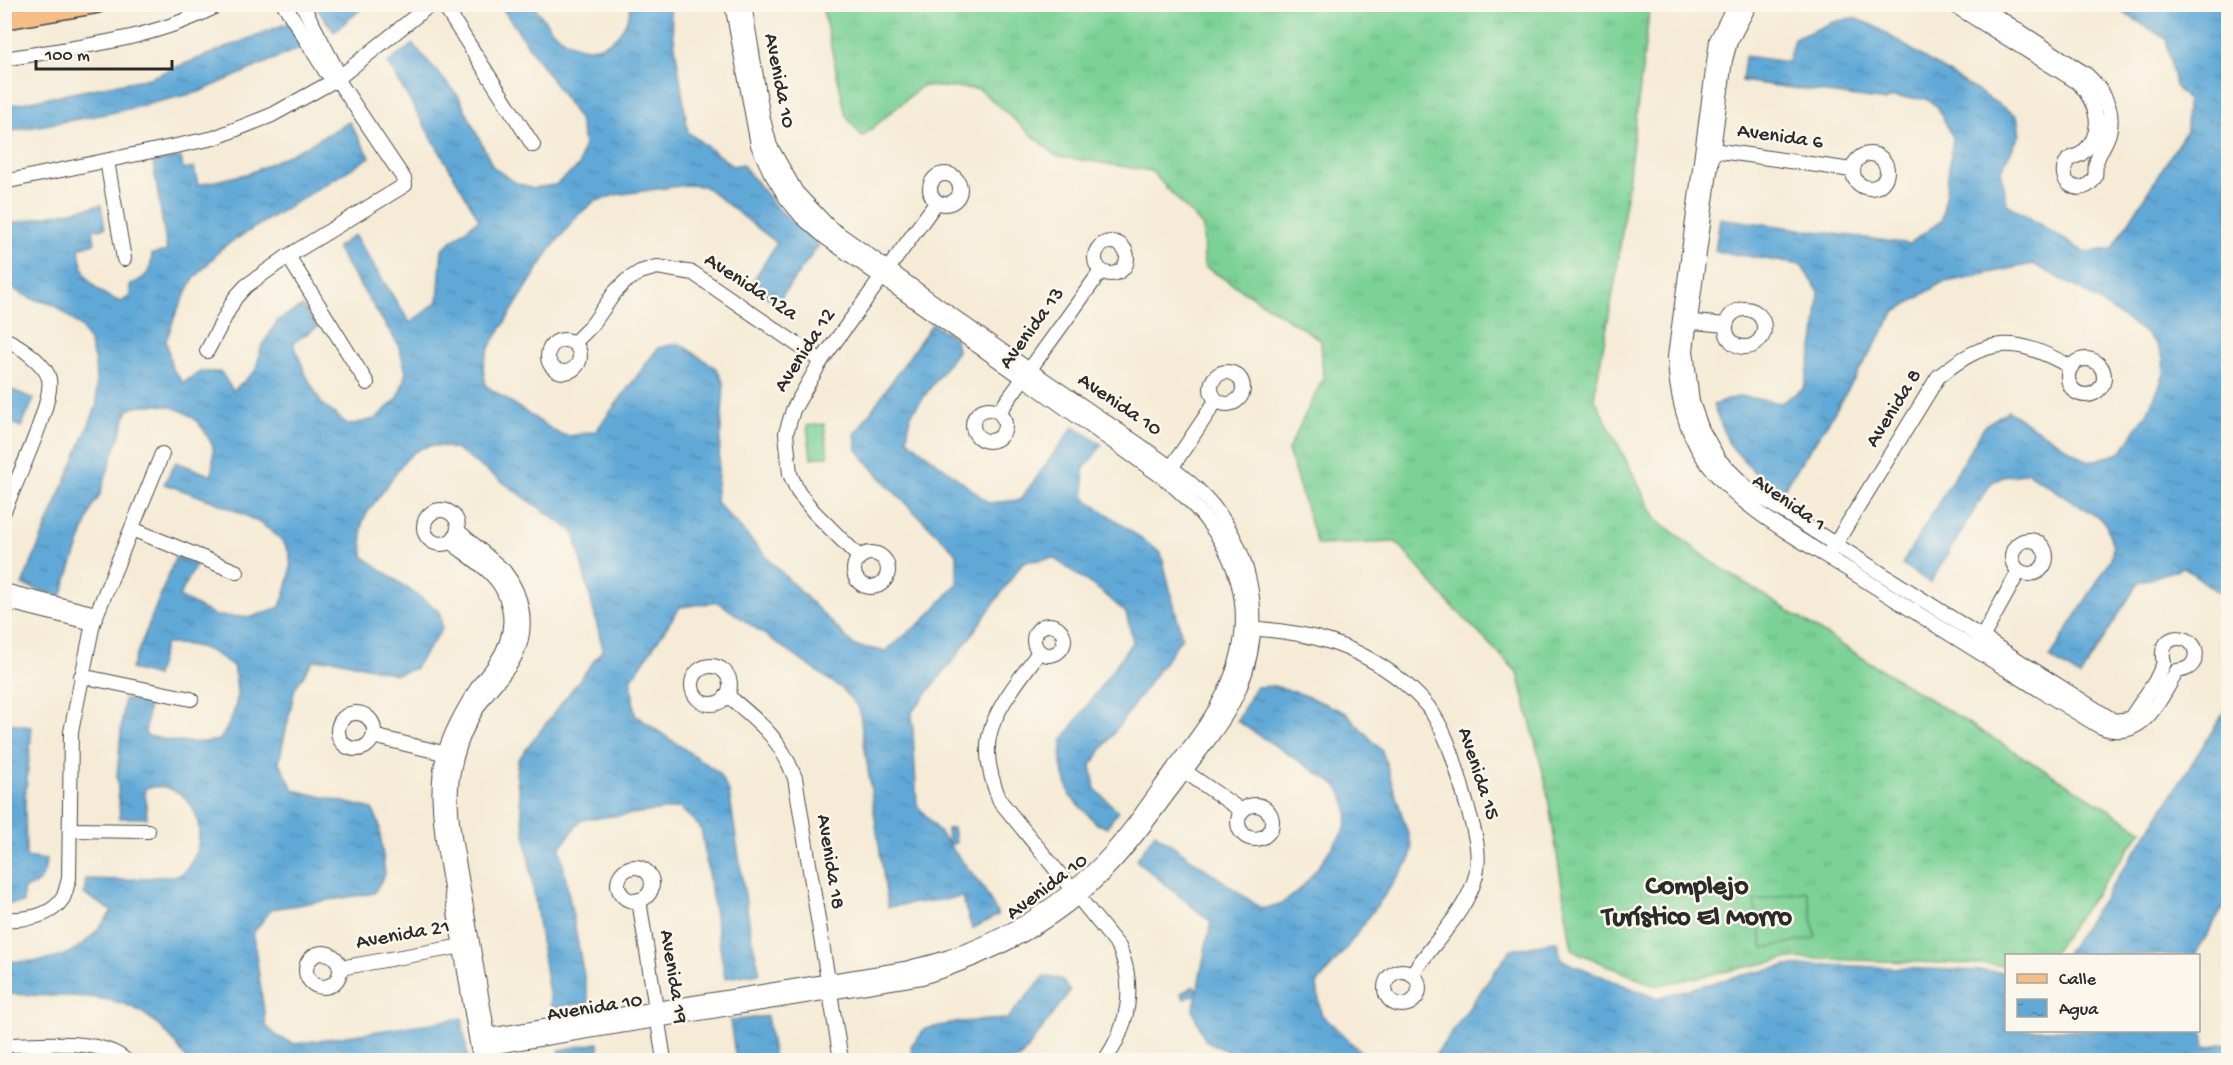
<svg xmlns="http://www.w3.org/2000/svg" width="2233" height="1065" font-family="'Gochi Hand',sans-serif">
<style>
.grass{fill:url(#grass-tufts);stroke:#537e60;stroke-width:1.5}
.park{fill:#7bd296;stroke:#537e60;stroke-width:1.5}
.water{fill:url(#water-ripples);stroke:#466a81;stroke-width:1.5}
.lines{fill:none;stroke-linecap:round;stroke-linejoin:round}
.minor-casing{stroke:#494845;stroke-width:16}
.major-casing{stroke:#494845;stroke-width:21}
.minor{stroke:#fff;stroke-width:14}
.major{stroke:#f6be87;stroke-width:18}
.labels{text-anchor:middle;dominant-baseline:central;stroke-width:5;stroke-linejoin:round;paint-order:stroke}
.street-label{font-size:21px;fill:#2b2b2b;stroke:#fbf7ec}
.district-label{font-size:27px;font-weight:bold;fill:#2b2b2b;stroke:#fbf7ec}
</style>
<defs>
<pattern id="grass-tufts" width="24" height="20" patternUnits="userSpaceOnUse" patternTransform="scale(1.5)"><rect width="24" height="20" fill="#7bd296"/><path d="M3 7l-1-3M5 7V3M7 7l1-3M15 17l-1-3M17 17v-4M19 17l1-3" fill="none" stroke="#6ab481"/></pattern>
<pattern id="water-ripples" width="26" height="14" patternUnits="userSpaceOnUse" patternTransform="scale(1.5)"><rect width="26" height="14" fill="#60a9d7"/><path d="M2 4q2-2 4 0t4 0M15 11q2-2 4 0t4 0" fill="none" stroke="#4f8aaf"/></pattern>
</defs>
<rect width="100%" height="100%" fill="#fbf7ec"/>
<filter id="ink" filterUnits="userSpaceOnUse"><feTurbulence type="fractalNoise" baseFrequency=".0167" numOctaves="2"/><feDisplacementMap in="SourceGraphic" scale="12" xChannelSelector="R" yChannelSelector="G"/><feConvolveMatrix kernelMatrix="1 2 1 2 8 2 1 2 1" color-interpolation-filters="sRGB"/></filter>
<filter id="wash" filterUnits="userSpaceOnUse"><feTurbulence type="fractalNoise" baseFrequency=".008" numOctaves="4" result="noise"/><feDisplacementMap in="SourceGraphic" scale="24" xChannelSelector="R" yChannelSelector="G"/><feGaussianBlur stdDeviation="1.35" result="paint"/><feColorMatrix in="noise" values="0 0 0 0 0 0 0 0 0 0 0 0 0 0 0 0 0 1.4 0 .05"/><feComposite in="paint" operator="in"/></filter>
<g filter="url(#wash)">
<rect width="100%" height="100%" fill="#f5ebd6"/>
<polygon class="grass" points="822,5 1650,5 1617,271 1594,397 1656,519 1715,564 1848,649 2142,830 2051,955 2006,956 2006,965 1790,958 1655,986 1572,950 1546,785 1518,673 1449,603 1396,542 1317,545 1288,450 1323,378 1321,340 1204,266 1203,227 1151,171 1056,156 979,89 922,86 862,137 846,116"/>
<g class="park">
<polygon points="824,424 828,456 811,458 807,426"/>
<polygon points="1807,891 1816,938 1763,948 1754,901"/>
</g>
<g class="water">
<polygon points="322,4 366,4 366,5 334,32 317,8"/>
<path d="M 500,5 L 534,5 C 542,17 551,32 564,40 C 597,60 626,39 631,5 L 669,5 L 688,132 L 733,166 L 742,164 L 776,207 L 819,245 L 776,304 L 751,284 L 777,243 L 704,186 L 686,185 L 615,195 L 594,202 L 578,215 L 549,251 L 489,348 L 483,366 L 486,386 L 559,434 L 570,436 L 596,431 L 658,348 L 679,343 L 717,369 L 724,384 L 716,502 L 778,569 L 855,646 L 885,651 L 924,620 L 957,584 L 957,554 L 886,484 L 857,450 L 855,434 L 932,324 L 955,338 L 957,351 L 910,416 L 907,439 L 989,503 L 1020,500 L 1074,426 L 1102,445 L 1083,470 L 1085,498 L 1161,553 L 1182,637 L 1091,765 L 1095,789 L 1118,811 L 1107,827 L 1097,824 L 1070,796 L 1061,764 L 1062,741 L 1133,641 L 1126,613 L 1102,592 L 1053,558 L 1023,562 L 958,654 L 912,712 L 917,805 L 948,843 L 947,829 L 953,828 L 956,843 L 949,845 L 983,887 L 998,915 L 972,929 L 962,897 L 888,907 L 859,708 L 842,689 L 718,602 L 680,607 L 631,680 L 635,715 L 718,772 L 729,792 L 751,935 L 760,973 L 725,978 L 701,828 L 680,808 L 581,820 L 560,848 L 589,1003 L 551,1008 L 516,773 L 518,760 L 603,649 L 574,532 L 457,450 C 416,435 405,460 384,490 C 378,499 367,510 363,521 C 360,529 363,544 363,554 L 365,558 L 435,608 L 440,613 L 442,629 L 414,669 L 396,674 L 333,659 L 313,661 L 295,688 L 279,762 L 294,790 L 372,809 L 379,823 L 385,874 L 374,893 L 272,909 L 253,933 L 266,1026 L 278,1037 L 295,1044 L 462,1018 L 468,1060 L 187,1060 C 151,1004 119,996 55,996 C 38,996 21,994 5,994 L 4,961 C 58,964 81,956 112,911 L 84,894 L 86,879 L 123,880 L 180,875 C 209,852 205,800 168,788 C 161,785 152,787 145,788 L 147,818 L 120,818 L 117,776 L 124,699 L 149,703 L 145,735 C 171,742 193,745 220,740 C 237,712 241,699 233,666 C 209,648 196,643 165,644 L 156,676 L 131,669 L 176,556 L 196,565 L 179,597 L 216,616 L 252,617 L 280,607 C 286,589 296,567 287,548 C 271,518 196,495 164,484 L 176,462 L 212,476 C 212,467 214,456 213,447 C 212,443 208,438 206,434 C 192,407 156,398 128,410 L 99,497 L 93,505 L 61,596 L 22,585 L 97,405 L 95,363 L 90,344 L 82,328 L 55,305 L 33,299 L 5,285 L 5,225 L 101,205 L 105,228 L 93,230 L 95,243 L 79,248 C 81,276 93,292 121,302 L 130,296 L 130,285 C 147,277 151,273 152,254 L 167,251 L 153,162 L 181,157 L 183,169 L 194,167 L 198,185 L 250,173 L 305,147 L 349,122 L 370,157 L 223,247 L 193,280 L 176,313 L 166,341 L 172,368 L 183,383 L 200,372 L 221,372 L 233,391 L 256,370 L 261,348 L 278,320 L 303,306 L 317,327 L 293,343 L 306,375 L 322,404 L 349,425 L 375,419 L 398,398 L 406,372 L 398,344 L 336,248 L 354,235 L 410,323 L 438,301 L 442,249 L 479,219 L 388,63 L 413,44 L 459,97 L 493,167 L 514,182 L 532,188 L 555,185 L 579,166 L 584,143 L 579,119 Z"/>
<polygon points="2111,5 2228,5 2228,428 2218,445 2226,496 2228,499 2228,595 2216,591 2184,567 2138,583 2080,677 2050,658 2111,559 2113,546 2105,522 2027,472 2014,476 2007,475 1991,483 1930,583 1902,564 1985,425 2008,411 2089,462 2120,453 2147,413 2160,385 2164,373 2163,358 2157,345 2145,333 2082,290 2033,264 1941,283 1894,313 1832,416 1781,493 1765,484 1729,444 1713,405 1740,396 1781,403 1804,388 1815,338 1819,292 1801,265 1715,251 1720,218 1909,244 1942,220 1953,138 1937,106 1926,99 1892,97 1885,101 1742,81 1745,56 1788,62 1794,39 1833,22 1854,18 1874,26 2017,116 2020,134 2001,170 2007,204 2084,252 2112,249 2186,131 2187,100 2175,86 2166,39"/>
<polygon points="288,23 304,46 199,92 106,114 5,132 5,106 149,78"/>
<polygon points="5,387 34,399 21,427 5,420"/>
<path d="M 4,681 L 8,723 L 32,727 L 25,799 L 26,857 L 46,860 C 45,876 40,886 23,889 L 23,903 L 5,904 Z"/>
<path d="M 1274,686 L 1302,694 L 1346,713 L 1382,751 L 1412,847 L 1410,860 L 1345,950 L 1317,984 L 1321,1014 L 1363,1054 L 1367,1060 L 1243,1060 L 1205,1040 L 1193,1011 L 1197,993 L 1184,999 L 1181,993 L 1194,986 L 1197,991 L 1211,922 L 1136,860 L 1155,833 L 1261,908 C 1292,908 1313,875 1329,851 C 1334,844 1341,836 1345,828 C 1351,815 1345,796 1336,785 L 1237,721 L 1256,687 Z"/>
<polygon points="2228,706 2228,900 2195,955 2065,955 2149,831"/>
<polygon points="1558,941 1561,960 1656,998 1734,977 1787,966 1823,965 2006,972 2006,1030 2198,1030 2199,1004 2205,1047 2228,1043 2228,1060 2010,1060 1990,1054 1938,1060 1432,1060 1510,950"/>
<polygon points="1044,977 1061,979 1070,991 1019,1060 913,1060 911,1046 925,1029 958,1022 1007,1019"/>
<polygon points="767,1016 774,1060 736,1060 730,1021"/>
<polygon points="598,1043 600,1060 561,1060 559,1050"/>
</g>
</g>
<g filter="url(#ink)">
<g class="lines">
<g class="minor-casing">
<g id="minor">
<polyline points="302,4 335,67 337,79"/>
<polyline points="443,4 533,145"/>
<path d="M 1735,4 L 1717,40 L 1675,357 C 1676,393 1685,431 1705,460 C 1738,508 1800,539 1849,570 C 1932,623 2015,675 2099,726 C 2142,744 2158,702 2177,671 C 2185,670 2192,668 2195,659 C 2202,633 2155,628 2164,663 L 2155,682 L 2130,719 L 2114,721 L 1748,489 L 1719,460 L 1702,430 L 1692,402 L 1686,350 L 1725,60 L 1730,42 L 1750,4"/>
<path d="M 1957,7 L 2079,83 C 2097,104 2107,132 2081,154 C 2077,156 2072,157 2068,160 C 2053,182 2082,200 2095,177 C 2096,173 2095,168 2096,164 C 2098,153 2106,144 2109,133 C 2115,110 2103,90 2087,75 L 1978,4"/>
<path d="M 4,59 C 76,47 155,40 220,4"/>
<polyline points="1706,149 1852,170"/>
<circle cx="1870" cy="171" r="17"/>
<polyline points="107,161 124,259"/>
<circle cx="945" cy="189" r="15"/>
<polyline points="4,182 214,138 272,115 337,79 431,4"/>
<circle cx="1111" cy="258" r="16"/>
<polyline points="288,256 367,383"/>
<circle cx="1745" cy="328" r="19"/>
<polyline points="1683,321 1726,325"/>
<path d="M 4,339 C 18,344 46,364 49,379 C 54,402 15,484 4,511"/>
<circle cx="564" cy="356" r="16"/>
<polyline points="574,343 592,325 615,292 626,281 640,272 657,267 693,273 821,361"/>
<polyline points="207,351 235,298 246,286 288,256 405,185 404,179 337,79 326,72 284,4"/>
<circle cx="2086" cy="377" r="18"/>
<circle cx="1227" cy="388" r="16"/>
<circle cx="989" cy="425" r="16"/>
<polyline points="999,412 1101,271"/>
<polyline points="1167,474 1216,401"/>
<circle cx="441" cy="527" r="17"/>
<polyline points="132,529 237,572"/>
<path d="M 458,531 L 504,571 C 523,595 529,628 515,656 C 508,671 495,682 485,696 C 471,716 459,742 454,766 C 445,805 456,846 462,884 C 471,935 479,985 488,1036 L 905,969 C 919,965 935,962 949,957 C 1005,939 1061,904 1102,862 C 1129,834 1151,800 1174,768 C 1189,748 1206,727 1218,705 C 1268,617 1239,538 1164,478 L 825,237 L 802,217 L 787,199 L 770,171 L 758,145 L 732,4"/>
<circle cx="2029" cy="557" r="17"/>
<path d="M 451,542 C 468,556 495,571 504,592 C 516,618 511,642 495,665 C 490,673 483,679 478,687 C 465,707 452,730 445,753 C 436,781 440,811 443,840 L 478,1049 L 922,977 C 995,955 1064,919 1115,861 C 1138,836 1157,808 1177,782 C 1198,752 1225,723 1239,689 C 1268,621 1252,541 1197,489 C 1178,471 1156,457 1135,442 C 1104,421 1074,400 1043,379 C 970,331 901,277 829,227 L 796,192 L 770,146 L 763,119 L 744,4"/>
<path d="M 1831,551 L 1938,377 C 1988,336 2015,336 2071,367"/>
<circle cx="871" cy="570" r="17"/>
<polyline points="859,557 814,512 798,492 790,474 786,433 793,410 821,361 936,203"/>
<polyline points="4,591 96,614"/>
<polyline points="4,601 93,623"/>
<circle cx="1049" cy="640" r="15"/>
<path d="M 1245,628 C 1306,631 1354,643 1402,681 C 1414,691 1425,701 1433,714 C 1449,739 1456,766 1464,795 C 1471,821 1482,848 1476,875 C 1468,910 1432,944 1412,974"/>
<polyline points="1979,643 2019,571"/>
<path d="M 1039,652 C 1023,675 994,709 989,737 C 985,758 992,782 1000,801 L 1119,947 C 1136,986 1129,1026 1105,1060"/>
<circle cx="711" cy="685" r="19"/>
<polyline points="81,676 191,699"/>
<path d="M 727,695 C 760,723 779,736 795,778 L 841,1060"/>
<circle cx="356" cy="731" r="18"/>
<polyline points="373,736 451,755"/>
<polyline points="1177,766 1242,811"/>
<circle cx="1255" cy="822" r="17"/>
<polyline points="70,830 148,831"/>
<circle cx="635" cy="884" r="17"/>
<polyline points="639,900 664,1060"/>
<path d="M 4,919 C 25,920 51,917 63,898 C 66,892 67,884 69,879 L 71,732 L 93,623 L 162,454"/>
<circle cx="323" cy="970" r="17"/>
<polyline points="340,968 468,945"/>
<circle cx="1402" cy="988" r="17"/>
<path d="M 4,1045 C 36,1045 101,1037 125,1060"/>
</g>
</g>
<g class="major-casing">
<polyline id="major" points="4,20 97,4"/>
</g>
<use href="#minor" class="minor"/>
<use href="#major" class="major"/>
</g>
</g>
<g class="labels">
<g class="street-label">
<text transform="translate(778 81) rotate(79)">Avenida 10</text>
<text transform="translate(1780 138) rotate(8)">Avenida 6</text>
<text transform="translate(750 288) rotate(33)">Avenida 12a</text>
<text transform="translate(1033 329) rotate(-54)">Avenida 13</text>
<text transform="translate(806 351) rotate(-57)">Avenida 12</text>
<text transform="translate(1119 406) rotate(34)">Avenida 10</text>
<text transform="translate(1895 409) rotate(-58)">Avenida 8</text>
<text transform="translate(1788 504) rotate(35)">Avenida 1</text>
<text transform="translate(1477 774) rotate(72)">Avenida 15</text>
<text transform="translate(829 862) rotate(81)">Avenida 18</text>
<text transform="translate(1048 888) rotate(-37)">Avenida 10</text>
<text transform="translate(403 936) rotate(-10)">Avenida 21</text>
<text transform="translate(672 977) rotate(81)">Avenida 19</text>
<text transform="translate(595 1009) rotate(-9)">Avenida 10</text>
</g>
<g class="district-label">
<text x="1697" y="888">Complejo<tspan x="1697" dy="31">Turístico El Morro</tspan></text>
</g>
</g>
<rect width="2233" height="1065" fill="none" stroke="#fbf7ec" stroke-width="24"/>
<rect x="2005" y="954" width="195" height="78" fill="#fbf7ec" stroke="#a8a59f" stroke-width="1.5"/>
<rect x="2017" y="974" width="30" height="9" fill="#f6be87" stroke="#a8a59f" stroke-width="1.5"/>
<text x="2059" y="984" font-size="18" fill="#2b2b2b">Calle</text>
<rect x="2017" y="999" width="30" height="18" fill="url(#water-ripples)" stroke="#a8a59f" stroke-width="1.5"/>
<text x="2059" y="1014" font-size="18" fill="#2b2b2b">Agua</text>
<path d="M36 60v9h136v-9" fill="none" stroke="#2b2b2b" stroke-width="3"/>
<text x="45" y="60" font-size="18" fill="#2b2b2b" stroke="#fbf7ec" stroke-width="4.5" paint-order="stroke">100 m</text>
</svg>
